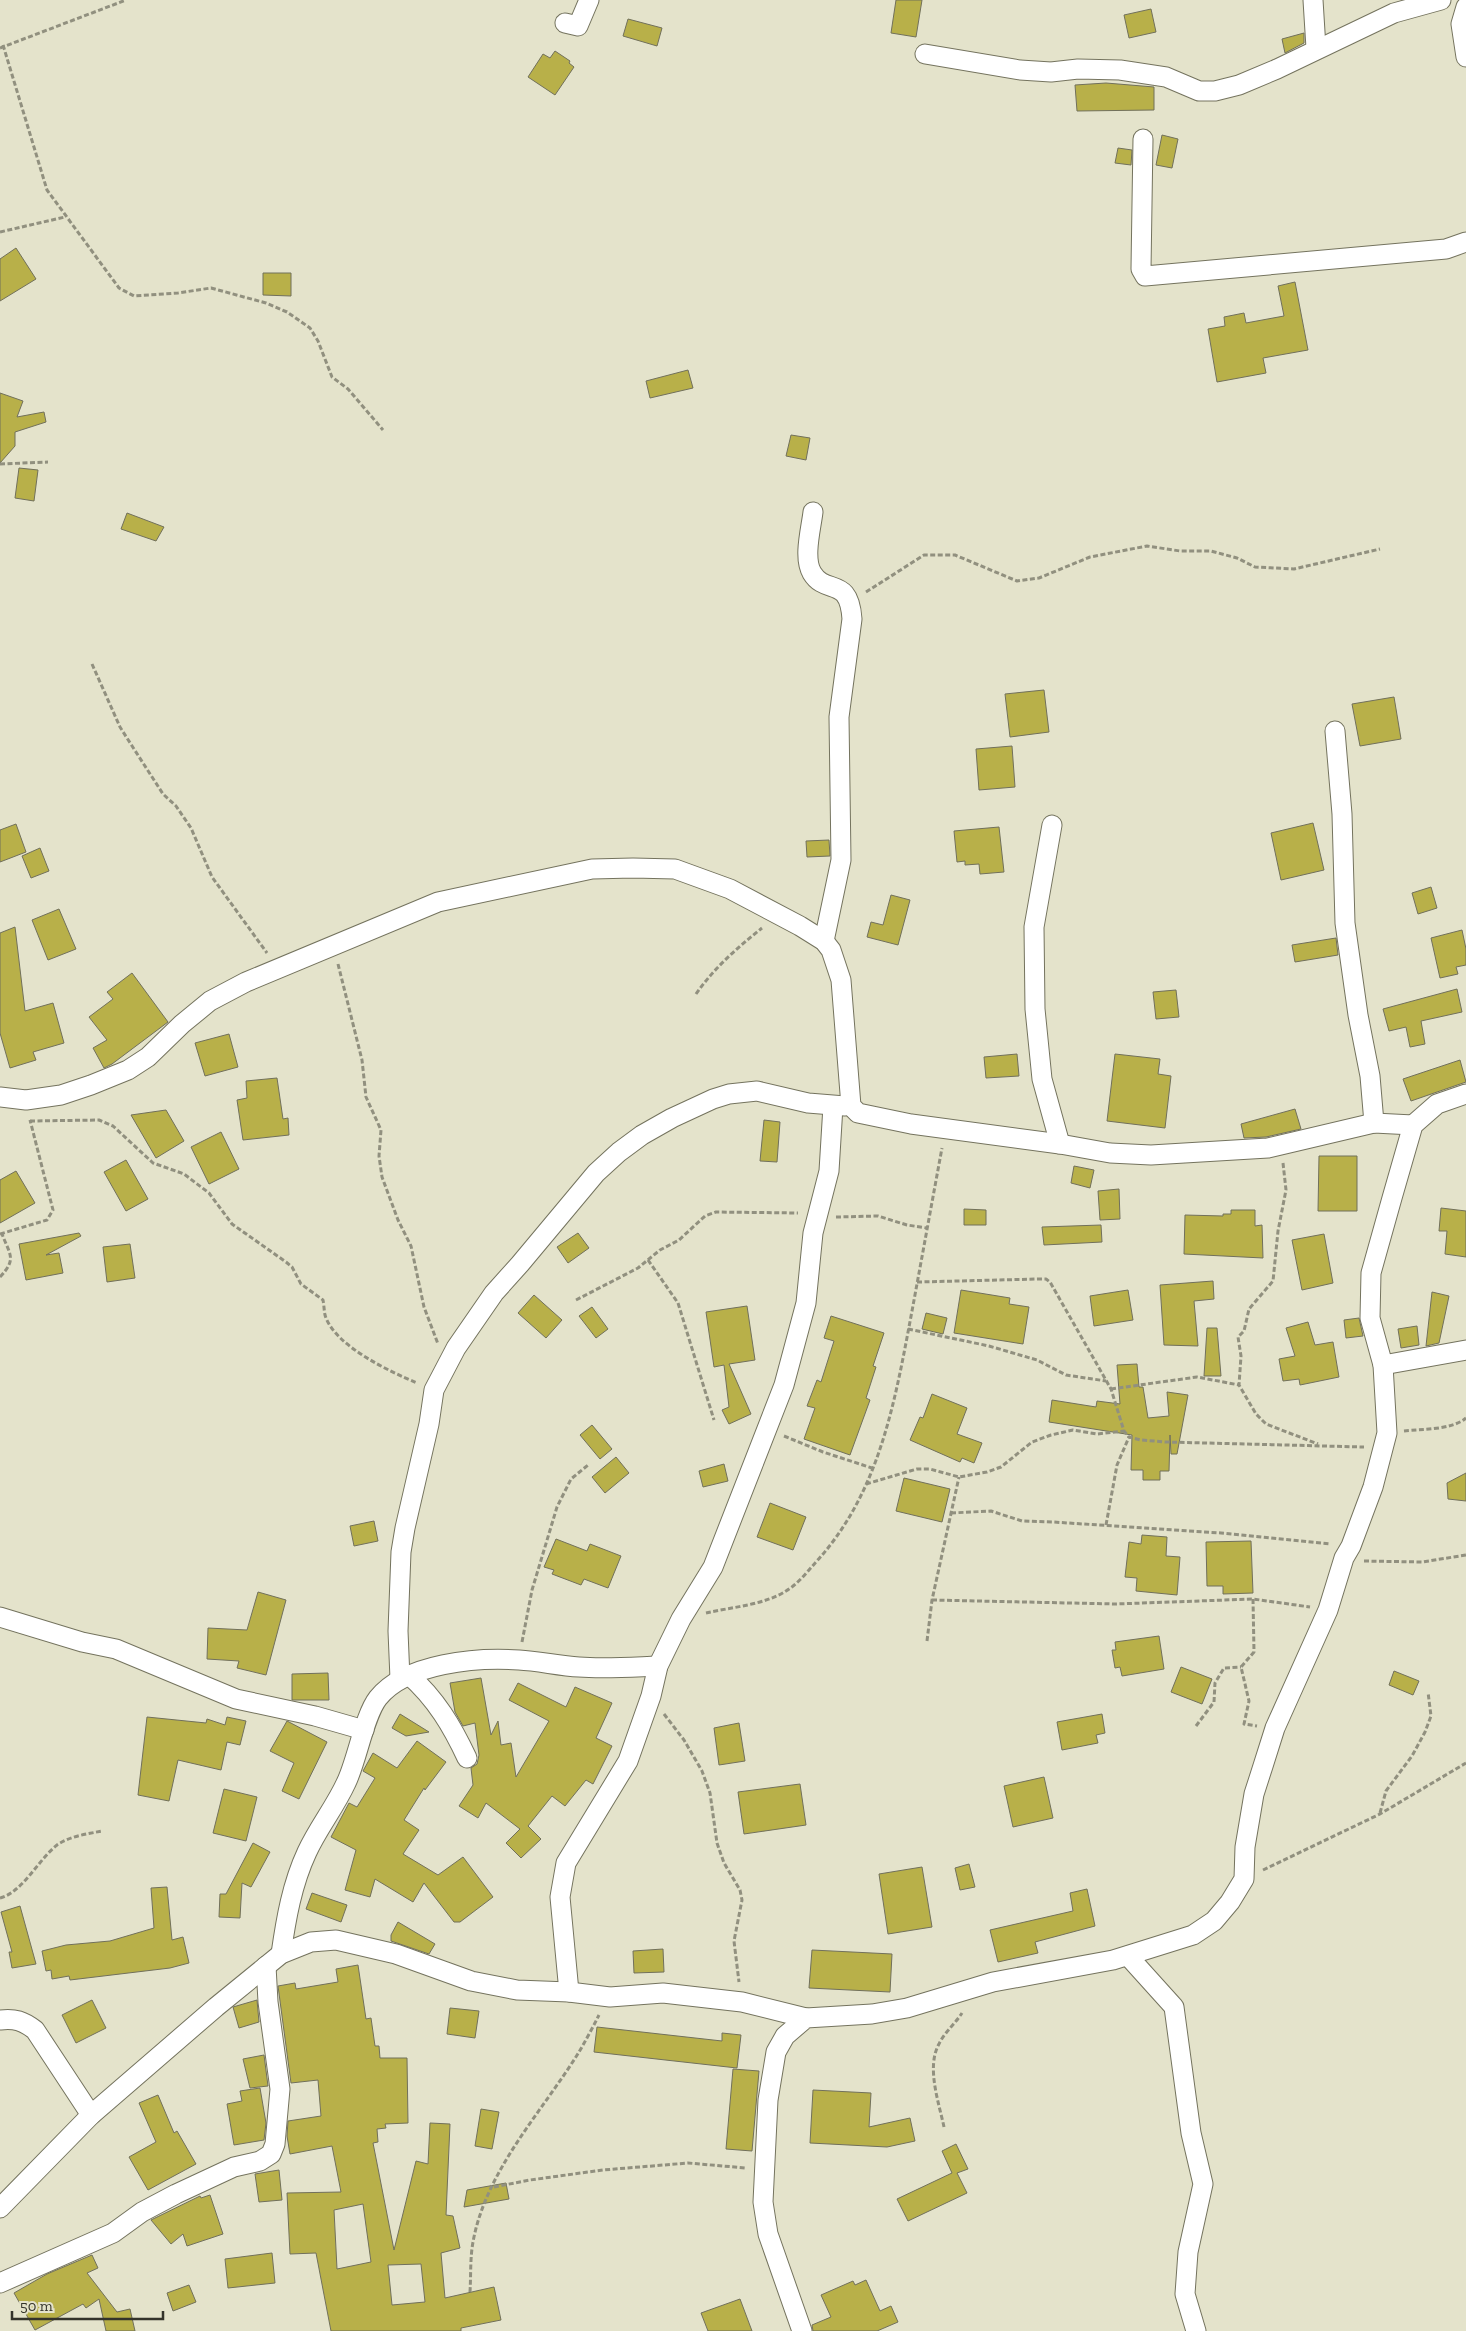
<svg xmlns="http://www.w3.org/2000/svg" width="1466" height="2331" font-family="'Zilla Slab',serif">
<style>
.building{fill:#b8b049;stroke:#71705b;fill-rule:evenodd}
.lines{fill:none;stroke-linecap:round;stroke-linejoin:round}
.minor-casing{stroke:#74735e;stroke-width:21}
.path{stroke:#91907f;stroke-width:3;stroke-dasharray:5 2.5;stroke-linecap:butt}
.minor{stroke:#fff;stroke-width:19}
</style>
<rect width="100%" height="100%" fill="#e4e3cb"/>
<g class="building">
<polygon points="896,0 922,0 916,37 891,33"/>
<polygon points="1151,9 1156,32 1129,38 1124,15"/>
<polygon points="628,19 662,28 657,46 623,36"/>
<polygon points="1304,33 1304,43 1285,53 1282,39"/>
<polygon points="555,51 570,61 569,63 574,67 555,95 528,77 543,54 550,58"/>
<polygon points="1106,83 1154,87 1154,110 1077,111 1075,85"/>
<polygon points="1162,135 1178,139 1172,168 1156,165"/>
<polygon points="1118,148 1132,150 1131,165 1115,163"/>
<polygon points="16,248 36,279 0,301 0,259"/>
<polygon points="263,273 291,273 291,296 263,295"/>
<polygon points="1295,282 1308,350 1263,358 1266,373 1217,382 1208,329 1225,326 1224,317 1244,313 1246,323 1284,316 1278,286"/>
<polygon points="688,370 693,388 650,398 646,381"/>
<polygon points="0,393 23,401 17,417 44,412 46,422 15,432 15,446 0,463"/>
<polygon points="791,435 810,438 806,460 786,456"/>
<polygon points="19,468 38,470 34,501 15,498"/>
<polygon points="127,513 164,527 156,541 121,529"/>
<polygon points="1044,690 1049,732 1010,737 1005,694"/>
<polygon points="1394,697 1401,739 1360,746 1352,704"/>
<polygon points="1012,746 1015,787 979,790 976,749"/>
<polygon points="1313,823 1324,870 1281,880 1271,833"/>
<polygon points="16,824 26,852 0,862 0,830"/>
<polygon points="999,827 1004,872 980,874 979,864 965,865 965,861 957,862 954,831"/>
<polygon points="829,840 830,856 807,857 806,841"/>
<polygon points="40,848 49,871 31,878 22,856"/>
<polygon points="1431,887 1437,908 1418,914 1412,893"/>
<polygon points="891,895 910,900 898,945 867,937 871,922 883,925"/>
<polygon points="59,909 76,949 48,960 32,920"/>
<polygon points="15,927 25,1011 53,1003 64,1043 33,1052 36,1060 10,1068 0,1033 0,933"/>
<polygon points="1462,930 1466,949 1466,965 1456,967 1458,974 1440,978 1431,938"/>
<polygon points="1336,938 1338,955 1295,962 1292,945"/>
<polygon points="132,973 168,1022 112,1064 104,1068 93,1048 107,1040 89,1017 113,999 107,992"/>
<polygon points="1457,989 1462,1012 1421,1021 1425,1044 1410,1047 1406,1027 1389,1031 1383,1009"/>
<polygon points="1176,990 1179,1017 1156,1019 1153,992"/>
<polygon points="229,1034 238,1067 205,1076 195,1043"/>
<polygon points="1017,1054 1019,1076 986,1078 984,1057"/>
<polygon points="1115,1054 1160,1059 1158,1074 1171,1076 1165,1128 1107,1121"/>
<polygon points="1460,1060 1466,1082 1411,1101 1403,1079"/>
<polygon points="277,1078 283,1119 288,1118 289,1135 243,1140 237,1100 247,1098 246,1081"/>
<polygon points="1295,1109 1301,1129 1266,1137 1244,1138 1241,1124"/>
<polygon points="166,1110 184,1141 156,1158 131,1115"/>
<polygon points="764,1120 780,1122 777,1162 760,1161"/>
<polygon points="221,1132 239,1169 209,1184 191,1147"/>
<polygon points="1319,1156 1357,1156 1357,1211 1318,1211"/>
<polygon points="126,1160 148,1199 126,1211 104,1172"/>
<polygon points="1074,1166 1094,1170 1090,1188 1071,1183"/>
<polygon points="16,1171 35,1203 0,1223 0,1180"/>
<polygon points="1119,1189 1120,1219 1100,1220 1098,1191"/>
<polygon points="1441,1208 1466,1211 1466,1257 1445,1254 1447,1231 1439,1231"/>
<polygon points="964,1209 986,1210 986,1225 964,1225"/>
<polygon points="1231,1210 1255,1210 1255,1226 1262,1225 1263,1258 1184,1254 1185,1215 1223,1216 1223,1214 1231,1214"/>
<polygon points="1101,1225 1102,1242 1044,1245 1042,1227"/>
<polygon points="79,1233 81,1236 46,1255 59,1253 63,1273 26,1280 19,1244"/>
<polygon points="578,1233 589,1248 568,1263 557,1247"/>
<polygon points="1324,1234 1333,1283 1302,1290 1292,1240"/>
<polygon points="130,1244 135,1278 107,1282 103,1247"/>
<polygon points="1213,1281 1214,1299 1194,1301 1198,1346 1164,1345 1160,1285"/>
<polygon points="961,1290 1010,1298 1009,1304 1029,1307 1023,1344 954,1333"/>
<polygon points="1128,1290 1133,1320 1094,1326 1090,1296"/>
<polygon points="1432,1292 1449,1296 1439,1343 1426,1346"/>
<polygon points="534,1295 562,1320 546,1338 518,1313"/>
<polygon points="747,1306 755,1360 729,1364 751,1414 729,1424 722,1410 729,1407 724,1365 714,1367 706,1312"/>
<polygon points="592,1307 608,1329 596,1338 579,1316"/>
<polygon points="926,1313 947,1318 943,1334 922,1329"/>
<polygon points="831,1316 884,1333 873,1366 876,1367 866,1398 870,1400 850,1455 804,1439 815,1408 807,1406 817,1380 821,1382 834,1341 824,1338"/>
<polygon points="1359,1318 1363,1336 1346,1338 1344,1320"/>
<polygon points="1308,1322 1315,1345 1333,1342 1339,1377 1300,1385 1299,1379 1283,1381 1279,1359 1295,1356 1286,1328"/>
<polygon points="1417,1326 1419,1345 1401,1348 1398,1329"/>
<polygon points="1207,1328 1217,1328 1221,1376 1204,1376"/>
<polygon points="1137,1364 1139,1387 1143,1387 1148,1418 1169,1416 1167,1392 1188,1395 1177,1454 1171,1454 1170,1435 1169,1471 1160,1471 1160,1480 1143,1480 1143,1470 1131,1470 1132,1435 1049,1422 1052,1400 1096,1407 1097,1401 1120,1404 1117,1365"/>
<polygon points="932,1394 967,1408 957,1434 982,1443 974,1463 962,1458 960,1462 910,1440 920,1417 923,1418"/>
<polygon points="592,1425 612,1449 600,1459 580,1435"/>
<polygon points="616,1457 629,1473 605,1493 592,1477"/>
<polygon points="724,1464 728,1481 703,1487 699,1471"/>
<polygon points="1466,1473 1466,1501 1448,1499 1447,1483"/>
<polygon points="904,1478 950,1489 942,1522 896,1511"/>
<polygon points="770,1503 806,1517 793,1550 757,1537"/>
<polygon points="374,1521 378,1541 354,1546 350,1526"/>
<polygon points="1142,1535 1167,1537 1166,1556 1180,1557 1177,1595 1136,1591 1137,1578 1125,1577 1129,1542 1141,1544"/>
<polygon points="556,1539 587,1551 590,1544 621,1556 608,1588 584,1579 581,1585 552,1574 554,1570 544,1567"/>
<polygon points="1251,1541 1253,1593 1223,1594 1223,1586 1207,1586 1206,1542"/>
<polygon points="258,1592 286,1600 266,1675 237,1668 239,1661 207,1659 208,1628 247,1630"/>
<polygon points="1159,1636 1164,1669 1122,1676 1120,1667 1115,1668 1112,1650 1116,1650 1115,1642"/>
<polygon points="1181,1667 1212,1679 1202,1704 1171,1692"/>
<polygon points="1394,1671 1419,1681 1413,1695 1389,1685"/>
<polygon points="328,1673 329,1700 292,1700 292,1674"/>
<polygon points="481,1678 491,1735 498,1721 501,1745 511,1743 516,1777 549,1721 509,1700 518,1683 566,1707 575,1687 612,1703 596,1738 612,1746 593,1784 586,1780 565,1806 552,1796 528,1826 541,1839 521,1858 506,1843 520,1829 486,1803 478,1818 459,1806 473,1785 471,1768 477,1764 479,1755 475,1723 463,1726 455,1712 450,1683"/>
<polygon points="400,1714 429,1732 406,1736 392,1728"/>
<polygon points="1102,1714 1105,1733 1096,1735 1098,1743 1062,1750 1057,1722"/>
<polygon points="147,1717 206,1723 207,1719 225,1725 227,1717 246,1721 240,1745 227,1742 221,1770 178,1760 169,1801 138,1795"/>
<polygon points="287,1721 327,1742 299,1799 282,1791 294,1763 270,1751"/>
<polygon points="739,1723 745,1761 719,1765 714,1728"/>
<polygon points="417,1741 446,1762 425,1790 424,1788 404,1820 419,1830 403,1854 438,1875 463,1857 493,1897 460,1922 454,1922 424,1883 413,1902 375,1879 370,1897 345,1890 356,1850 331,1837 349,1803 357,1807 375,1778 363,1771 373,1753 397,1768"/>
<polygon points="1044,1777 1053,1818 1013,1827 1004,1786"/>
<polygon points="800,1784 806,1825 744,1834 738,1792"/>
<polygon points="224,1789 257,1797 246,1841 213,1833"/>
<polygon points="253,1843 270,1852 251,1887 242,1883 240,1918 219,1917 220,1894 226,1894"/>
<polygon points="969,1864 975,1887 960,1890 955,1868"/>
<polygon points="922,1867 932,1927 888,1934 879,1874"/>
<polygon points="167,1887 172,1940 183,1937 189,1963 170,1968 70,1980 69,1976 52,1979 51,1970 46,1971 42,1951 66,1945 110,1941 154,1928 151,1888"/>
<polygon points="1087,1889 1095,1926 1035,1942 1038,1953 998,1962 990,1930 1073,1911 1070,1893"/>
<polygon points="312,1893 347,1905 341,1922 306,1909"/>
<polygon points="20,1906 36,1964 12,1968 9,1952 12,1952 1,1912"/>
<polygon points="398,1922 435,1944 429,1954 391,1941 391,1935"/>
<polygon points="663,1949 664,1972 634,1973 633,1951"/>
<polygon points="812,1950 892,1954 890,1992 809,1988"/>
<path d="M 358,1965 L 366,2019 L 371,2018 L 375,2046 L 379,2046 L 380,2058 L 407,2058 L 408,2123 L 385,2124 L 386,2128 L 377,2129 L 378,2142 L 373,2143 L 394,2250 L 416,2161 L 428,2164 L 430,2123 L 450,2124 L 446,2215 L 453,2216 L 460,2248 L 441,2253 L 445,2298 L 494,2287 L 501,2320 L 461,2328 L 461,2331 L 331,2331 L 316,2253 L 290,2254 L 287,2193 L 341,2192 L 332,2146 L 290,2154 L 287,2136 L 288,2121 L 321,2116 L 318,2080 L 291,2083 L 278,1986 L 295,1983 L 296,1989 L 338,1982 L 336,1969 ZM 363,2204 L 371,2262 L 337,2269 L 334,2210 ZM 421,2264 L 425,2302 L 392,2305 L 388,2265 Z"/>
<polygon points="92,2000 106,2028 76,2043 62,2015"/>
<polygon points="257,2000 259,2022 239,2028 233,2007"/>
<polygon points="450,2008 479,2011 475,2038 447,2034"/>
<polygon points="597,2027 722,2041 722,2033 741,2035 737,2068 594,2052"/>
<polygon points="264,2055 268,2086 250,2088 243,2059"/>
<polygon points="733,2069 759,2071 752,2151 726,2149"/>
<polygon points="260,2088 266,2123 264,2140 234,2145 227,2104 242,2101 240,2091"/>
<polygon points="813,2090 871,2093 869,2127 910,2118 915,2141 887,2147 810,2143"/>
<polygon points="158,2095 174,2133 177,2131 196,2164 148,2190 129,2157 156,2142 139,2103"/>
<polygon points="481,2109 499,2112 492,2149 475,2146"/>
<polygon points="956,2144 968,2169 957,2173 967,2193 908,2221 897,2199 952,2173 942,2151"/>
<polygon points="279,2170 282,2200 259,2202 255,2174"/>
<polygon points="506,2183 509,2199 464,2207 467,2190"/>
<polygon points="210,2195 223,2234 187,2246 183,2234 171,2244 151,2220 200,2196 201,2198"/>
<polygon points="272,2253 275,2283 228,2288 225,2259"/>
<polygon points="92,2255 98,2268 87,2273 117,2312 130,2309 135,2331 106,2331 99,2299 86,2308 83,2304 35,2330 14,2293 47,2274"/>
<polygon points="866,2280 880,2311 891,2306 898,2322 877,2331 813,2331 812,2325 831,2317 821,2295 853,2281 855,2285"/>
<polygon points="189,2285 196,2302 173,2311 167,2293"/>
<polygon points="740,2299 752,2331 708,2331 701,2313"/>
</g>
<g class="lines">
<g class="minor-casing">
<g id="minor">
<polyline points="1313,0 1316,48"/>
<polyline points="1466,7 1461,24 1466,57"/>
<polyline points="565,23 578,26 589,0"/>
<polyline points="925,54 1020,70 1051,72 1078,69 1120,70 1166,77 1199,91 1215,91 1239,85 1277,69 1394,13 1441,0"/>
<polyline points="1143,139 1141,269 1145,276 1446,249 1466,242"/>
<path d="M 813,512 C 811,529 803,558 812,573 C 826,596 849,575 852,619 L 839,717 L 841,860 L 824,941"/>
<polyline points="1335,731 1342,814 1345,923 1358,1015 1370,1076 1374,1123"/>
<polyline points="1052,825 1034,927 1035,1009 1042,1079 1060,1144"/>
<polyline points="0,1097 26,1100 61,1095 91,1085 128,1070 148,1057 182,1024 210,1001 246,982 438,902 592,869 633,868 675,869 730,889 800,926 824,941 831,950 841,980 851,1106 858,1113 911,1124 1060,1144 1110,1153 1151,1155 1268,1148 1374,1123 1413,1125"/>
<polyline points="1383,1365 1466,1350"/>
<polyline points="0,1617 82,1642 116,1649 236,1699 315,1716 364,1730"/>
<path d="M 409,1675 C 436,1699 452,1726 467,1758"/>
<polyline points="400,1679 398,1631 401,1552 405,1528 429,1424 434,1390 456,1348 494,1293 520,1264 596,1173 619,1152 642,1135 672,1118 713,1099 729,1094 757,1091 808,1103 845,1106"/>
<path d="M 281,1954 C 286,1919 292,1884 307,1852 C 318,1828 335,1807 346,1783 C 357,1761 364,1716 378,1698 C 406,1663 477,1657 519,1660 C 539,1661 559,1666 579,1667 C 605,1669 632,1667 658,1666"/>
<polyline points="1128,1956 1174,2007 1191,2133 1203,2184 1188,2252 1185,2294 1196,2331"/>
<polyline points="569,1992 560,1897 566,1863 628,1761 651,1696 658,1666 681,1619 713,1567 784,1385 806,1303 813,1233 829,1171 833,1106"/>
<path d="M 0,2020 C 15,2018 23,2021 35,2030 L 91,2115"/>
<polyline points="0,2208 91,2115 216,2007 281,1954 311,1942 336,1940 396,1954 471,1981 517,1990 569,1992 610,1997 663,1993 742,2002 806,2018"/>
<polyline points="0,2283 113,2233 142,2212 176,2194 234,2167 260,2161 271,2154 275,2144 280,2089 268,2002 266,1966"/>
<polyline points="802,2331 768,2234 763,2202 768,2100 776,2052 785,2036 806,2018 872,2014 907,2008 993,1982 1113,1960 1193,1935 1214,1921 1230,1902 1244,1879 1245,1847 1254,1794 1263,1766 1275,1728 1328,1610 1344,1558 1351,1546 1373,1487 1387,1433 1383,1365 1370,1318 1371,1273 1392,1198 1413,1125 1437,1104 1466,1094"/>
</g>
</g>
<g class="path">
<polyline points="3,45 47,190 119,288 134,296 178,293 211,288 266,303 287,312 310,328 318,341 332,377 348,389 383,430"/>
<polyline points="0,48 126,0"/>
<polyline points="0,232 65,217"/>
<polyline points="0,464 48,462"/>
<polyline points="866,592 924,555 955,555 1017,581 1039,578 1090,557 1147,546 1180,551 1211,551 1237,558 1255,567 1294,569 1380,549"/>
<polyline points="92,664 120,727 134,749 163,794 176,806 191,828 212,877 267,953"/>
<polyline points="338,964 362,1060 366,1097 381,1130 379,1156 382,1177 398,1220 411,1246 424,1307 438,1344"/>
<path d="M 696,994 C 714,968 737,948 762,928"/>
<path d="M 30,1121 L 99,1120 L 113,1126 L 153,1163 L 184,1174 L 209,1193 L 232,1224 L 286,1262 L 292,1267 L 301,1284 L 323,1300 C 324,1305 324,1310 325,1315 C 334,1346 391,1372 417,1383"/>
<polyline points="1283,1163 1286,1190 1278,1231 1273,1281 1249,1309 1244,1331 1238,1337 1241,1356 1239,1385 1256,1414 1266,1424 1318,1444"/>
<polyline points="836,1217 878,1216 907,1225 927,1228"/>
<polyline points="0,1234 47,1220 53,1210 30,1120"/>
<polyline points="648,1260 678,1303 714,1420"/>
<path d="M 0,1277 C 17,1259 10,1255 2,1234"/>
<polyline points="917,1282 1039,1279 1046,1279 1050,1282 1111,1389 1124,1431 1129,1437 1141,1440 1166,1442 1364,1447"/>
<polyline points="576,1300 638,1268 660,1250 679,1240 705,1216 716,1212 798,1213"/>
<polyline points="908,1329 989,1346 1037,1360 1066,1375 1106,1381"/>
<polyline points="1111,1389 1197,1377 1239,1385"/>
<path d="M 1404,1431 C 1422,1429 1452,1430 1466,1418"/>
<polyline points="784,1436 823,1452 872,1468"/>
<polyline points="866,1484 917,1469 930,1469 959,1477 987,1472 1001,1467 1032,1442 1051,1435 1073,1430 1097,1434 1124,1431"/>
<polyline points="951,1513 991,1511 1022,1521 1053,1522 1221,1533 1330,1544"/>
<polyline points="1106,1525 1117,1465 1129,1437"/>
<polyline points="1364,1561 1422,1562 1466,1555"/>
<polyline points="1253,1599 1254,1652 1241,1667 1249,1701 1244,1724 1257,1726"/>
<polyline points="932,1600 1116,1604 1253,1599 1310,1607"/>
<path d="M 706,1613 C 732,1607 764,1605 786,1591 C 798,1584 807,1572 816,1562 C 880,1492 895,1401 912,1311 C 922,1257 932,1202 942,1148"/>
<polyline points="927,1641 932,1600 959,1477"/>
<polyline points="522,1642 532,1590 557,1507 571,1479 588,1465"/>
<polyline points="664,1714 684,1740 702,1771 710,1793 717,1843 724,1863 740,1890 742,1900 734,1941 739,1982"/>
<polyline points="1196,1726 1214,1702 1215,1683 1224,1668 1241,1667"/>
<polyline points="1380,1813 1386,1791 1412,1756 1425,1732 1431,1716 1428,1692"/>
<polyline points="1263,1870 1380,1814 1466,1763"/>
<path d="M 0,1898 C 23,1892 38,1860 57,1845 C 70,1836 87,1834 102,1831"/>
<path d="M 944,2127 C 939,2103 926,2067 939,2044 C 944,2033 955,2024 962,2013"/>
<polyline points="494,2187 530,2180 603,2170 688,2163 746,2168"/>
<path d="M 470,2292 C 471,2276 470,2258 473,2242 C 486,2170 542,2112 579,2052 C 586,2040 593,2027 599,2015"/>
</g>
<use href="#minor" class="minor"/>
</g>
<path d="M12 2311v8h151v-8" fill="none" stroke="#33332a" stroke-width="2.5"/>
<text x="20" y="2311" font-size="15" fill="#33332a" stroke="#e4e3cb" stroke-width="4" paint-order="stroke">50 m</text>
</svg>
